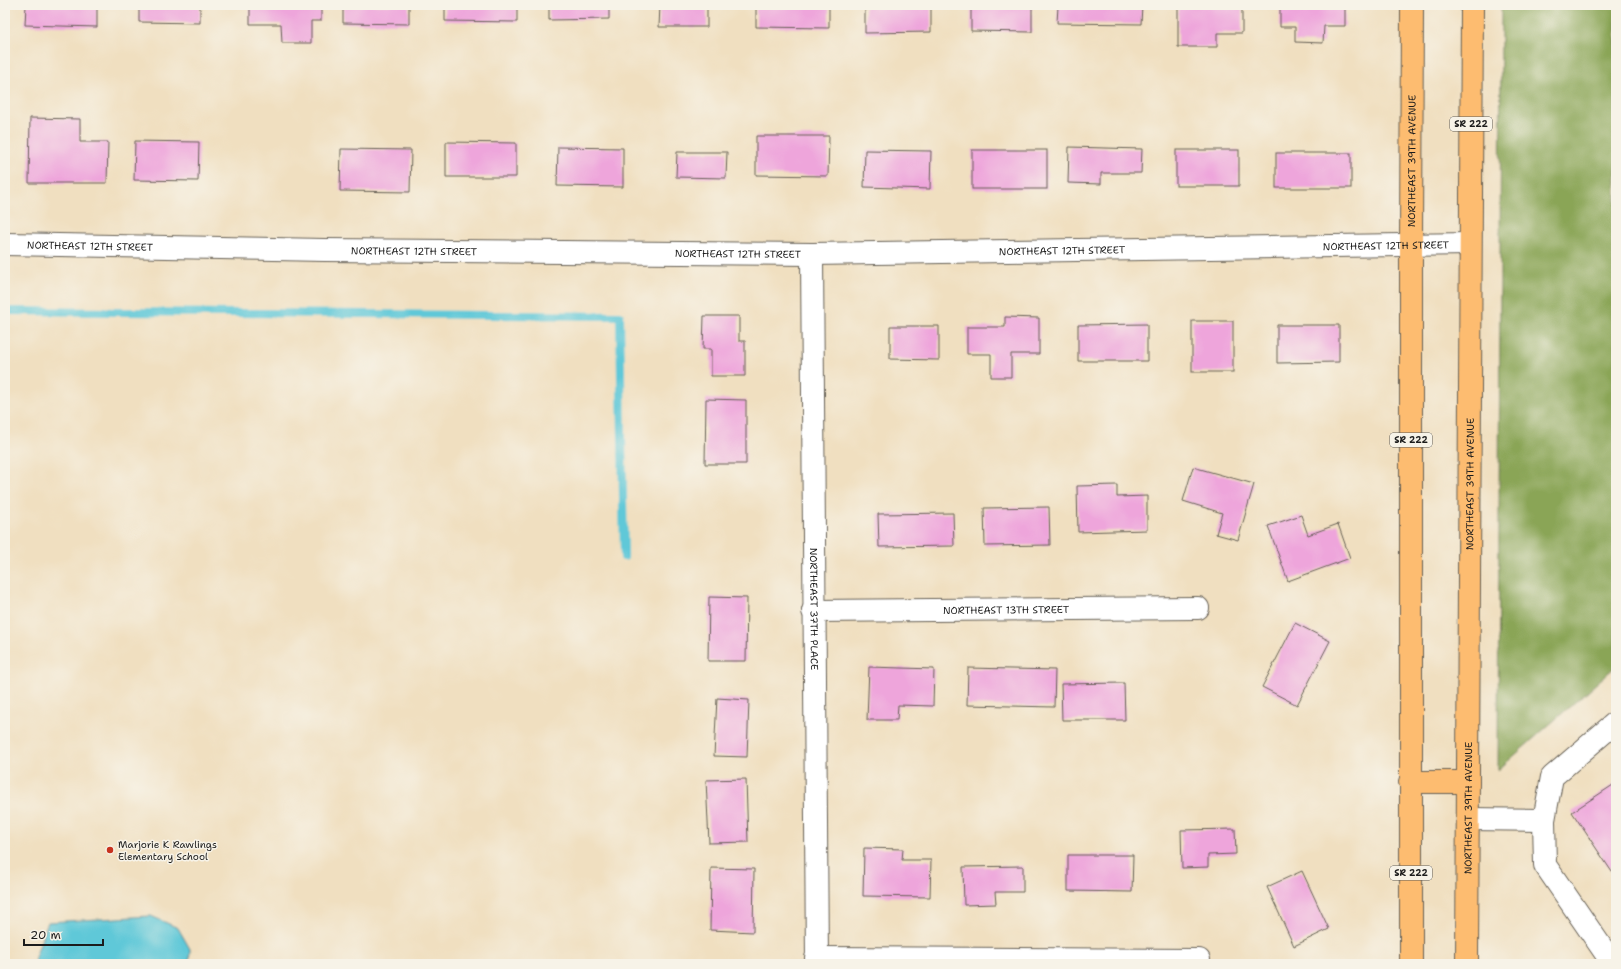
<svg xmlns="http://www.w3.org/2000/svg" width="1621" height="969" font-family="'Shantell Sans',sans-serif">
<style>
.forest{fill:#8aa557;stroke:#53603a}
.water{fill:#5ec8d8;stroke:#3d727a}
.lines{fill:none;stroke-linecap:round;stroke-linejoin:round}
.stream{stroke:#5ec8d8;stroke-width:8}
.building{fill:#eea5db}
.minor-casing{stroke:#666055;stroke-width:24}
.major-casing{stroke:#666055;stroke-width:24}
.minor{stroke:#fff;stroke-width:22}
.major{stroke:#fdbc70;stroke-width:22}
.poi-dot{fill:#c8321e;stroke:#f7f3e8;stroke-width:1.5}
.labels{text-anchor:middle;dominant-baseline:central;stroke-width:3;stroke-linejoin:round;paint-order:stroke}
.shield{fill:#f7f3e8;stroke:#5e5c59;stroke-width:1}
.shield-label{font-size:9px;font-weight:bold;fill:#1c1c1c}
.street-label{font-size:10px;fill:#1c1c1c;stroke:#f7f3e8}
.poi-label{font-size:10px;fill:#1c1c1c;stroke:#f7f3e8;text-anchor:start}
</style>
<rect width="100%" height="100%" fill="#f7f3e8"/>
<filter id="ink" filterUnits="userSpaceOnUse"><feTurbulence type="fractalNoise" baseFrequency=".025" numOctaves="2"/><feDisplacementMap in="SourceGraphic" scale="8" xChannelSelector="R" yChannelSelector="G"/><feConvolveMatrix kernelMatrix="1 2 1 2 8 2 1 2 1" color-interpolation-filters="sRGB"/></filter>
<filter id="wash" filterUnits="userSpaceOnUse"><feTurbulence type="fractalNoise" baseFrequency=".012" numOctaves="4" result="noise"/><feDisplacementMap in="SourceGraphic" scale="16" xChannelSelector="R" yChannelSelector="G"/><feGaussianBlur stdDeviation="0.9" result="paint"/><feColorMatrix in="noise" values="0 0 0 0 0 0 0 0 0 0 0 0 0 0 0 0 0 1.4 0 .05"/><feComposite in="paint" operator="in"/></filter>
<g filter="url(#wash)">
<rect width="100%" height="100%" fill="#f0dfc0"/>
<polygon class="forest" points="1501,5 1616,5 1616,666 1498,770"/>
<polygon class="water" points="151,916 178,928 190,949 189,964 35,964 35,957 48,922"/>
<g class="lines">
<polyline class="stream" points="5,311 620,316 624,557"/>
</g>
<g id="blocks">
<g class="building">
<polygon points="26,5 97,5 97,27 25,25"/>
<polygon points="139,5 200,5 200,23 139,22"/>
<polygon points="250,5 321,5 321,21 311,21 311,43 282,43 281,24 250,24"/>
<polygon points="343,5 409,5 409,24 343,23"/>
<polygon points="445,5 517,5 517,22 445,21"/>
<polygon points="549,5 609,5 609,19 549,20"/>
<polygon points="660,5 707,5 707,27 659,27"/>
<polygon points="756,5 829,5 829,28 756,27"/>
<polygon points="865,5 931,5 931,32 865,33"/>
<polygon points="971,5 1032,5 1032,32 971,31"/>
<polygon points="1068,5 1142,5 1141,24 1057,23 1058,6 1068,6"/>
<polygon points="1178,5 1242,5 1242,33 1217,33 1217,47 1178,47"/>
<polygon points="1280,5 1345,5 1345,26 1324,26 1323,43 1295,42 1295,27 1280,27"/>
<polygon points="30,118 80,119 80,142 108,142 107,183 29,183"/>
<polygon points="756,136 829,136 828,176 756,175"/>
<polygon points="135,141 199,142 198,181 134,180"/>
<polygon points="446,142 516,143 516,177 446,177"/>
<polygon points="558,147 623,148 623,187 557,186"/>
<polygon points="1069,147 1142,149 1141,173 1101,173 1101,184 1068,183"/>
<polygon points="341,149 411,150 410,192 340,191"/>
<polygon points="865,150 931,151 930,189 864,187"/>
<rect x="972" y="150" width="75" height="39"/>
<rect x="1176" y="150" width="63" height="36"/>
<polygon points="677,152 727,152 726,178 676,177"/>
<rect x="1276" y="153" width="75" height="35"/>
<polygon points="704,316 739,316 739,341 745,341 745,376 711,376 711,349 703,349"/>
<polygon points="1005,317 1039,318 1039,354 1011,354 1011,377 991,377 991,354 967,354 967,327 1005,327"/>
<rect x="1192" y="321" width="41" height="51"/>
<polygon points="1147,324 1147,361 1078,361 1078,325"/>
<polygon points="1277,325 1339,325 1339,362 1277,363"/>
<polygon points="890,326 939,326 939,360 890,359"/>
<polygon points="706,399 746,400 746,464 705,464"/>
<polygon points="1193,467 1254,484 1238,540 1216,534 1222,513 1183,501"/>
<polygon points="1117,485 1117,497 1147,496 1147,530 1078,532 1077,486"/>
<polygon points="1049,507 1050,545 985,546 984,508"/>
<polygon points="953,513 954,546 879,547 878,514"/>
<polygon points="1301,515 1308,535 1338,524 1350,558 1288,581 1268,526"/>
<polygon points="709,597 747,598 746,661 708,661"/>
<polygon points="1295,623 1330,641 1297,705 1262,687"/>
<polygon points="869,667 934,669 933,706 898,705 897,720 867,720"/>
<polygon points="968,668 1055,670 1054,707 967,705"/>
<polygon points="1124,683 1125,720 1062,720 1061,684"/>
<polygon points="717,698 749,700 747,757 714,756"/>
<polygon points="746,779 748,842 709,843 706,780"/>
<polygon points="1616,783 1616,878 1572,812"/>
<polygon points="1235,829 1236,854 1208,855 1208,867 1182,868 1181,830"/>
<polygon points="864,848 903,849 902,860 931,860 930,897 863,896"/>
<polygon points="1068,855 1133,855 1132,892 1068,891"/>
<polygon points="1023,866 1023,892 995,892 996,904 964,905 963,867"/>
<polygon points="711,868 754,869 753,932 710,930"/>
<polygon points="1302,871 1329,929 1294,946 1267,887"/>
</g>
</g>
</g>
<g filter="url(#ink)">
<use href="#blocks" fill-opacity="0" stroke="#666055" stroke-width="1"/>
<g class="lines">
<g class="minor-casing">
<g id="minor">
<path id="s1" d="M 5,244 L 324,250 L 812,254 L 1470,244"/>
<path id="s2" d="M 812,254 L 817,964"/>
<path id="s3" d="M 813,611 L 1198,608"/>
<polyline points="1468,819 1544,820"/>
<polyline points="816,958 1199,960"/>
<polyline points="1613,964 1545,865 1544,820 1552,777 1616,722"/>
</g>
</g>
<g class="major-casing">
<g id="major">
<polyline points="1410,782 1468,782"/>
<path id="s4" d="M 1411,964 L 1411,245 L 1412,5"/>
<path id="s5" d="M 1467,964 L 1472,5"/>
</g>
</g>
<use href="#minor" class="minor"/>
<use href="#major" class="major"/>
</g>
</g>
<circle class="poi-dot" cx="110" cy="850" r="4"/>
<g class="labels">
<g class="shield">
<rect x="1450" y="117" width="42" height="14" rx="3"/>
<rect x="1390" y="433" width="42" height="14" rx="3"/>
<rect x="1390" y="866" width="42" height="14" rx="3"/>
</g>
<g class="shield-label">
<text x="1471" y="124">SR 222</text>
<text x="1411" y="440">SR 222</text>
<text x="1411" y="873">SR 222</text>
</g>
<g class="street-label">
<text stroke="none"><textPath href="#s4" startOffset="803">NORTHEAST 39TH AVENUE</textPath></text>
<text stroke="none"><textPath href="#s1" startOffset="1381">NORTHEAST 12TH STREET</textPath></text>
<text stroke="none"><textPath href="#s1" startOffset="85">NORTHEAST 12TH STREET</textPath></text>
<text stroke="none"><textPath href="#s1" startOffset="1057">NORTHEAST 12TH STREET</textPath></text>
<text stroke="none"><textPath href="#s1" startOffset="409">NORTHEAST 12TH STREET</textPath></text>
<text stroke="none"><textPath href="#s1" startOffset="733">NORTHEAST 12TH STREET</textPath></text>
<text stroke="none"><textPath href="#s5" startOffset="480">NORTHEAST 39TH AVENUE</textPath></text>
<text stroke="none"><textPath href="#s2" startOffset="355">NORTHEAST 37TH PLACE</textPath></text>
<text stroke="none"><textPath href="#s3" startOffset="193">NORTHEAST 13TH STREET</textPath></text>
<text stroke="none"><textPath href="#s5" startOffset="156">NORTHEAST 39TH AVENUE</textPath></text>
</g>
<g class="poi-label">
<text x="118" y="844">Marjorie K Rawlings<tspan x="118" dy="12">Elementary School</tspan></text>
</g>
</g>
<rect width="1621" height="969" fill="none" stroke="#f7f3e8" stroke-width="20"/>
<path d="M24 939v6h79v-6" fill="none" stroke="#1c1c1c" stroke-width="2"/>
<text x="30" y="939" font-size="12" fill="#1c1c1c" stroke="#f7f3e8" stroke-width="3" paint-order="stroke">20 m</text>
</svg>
